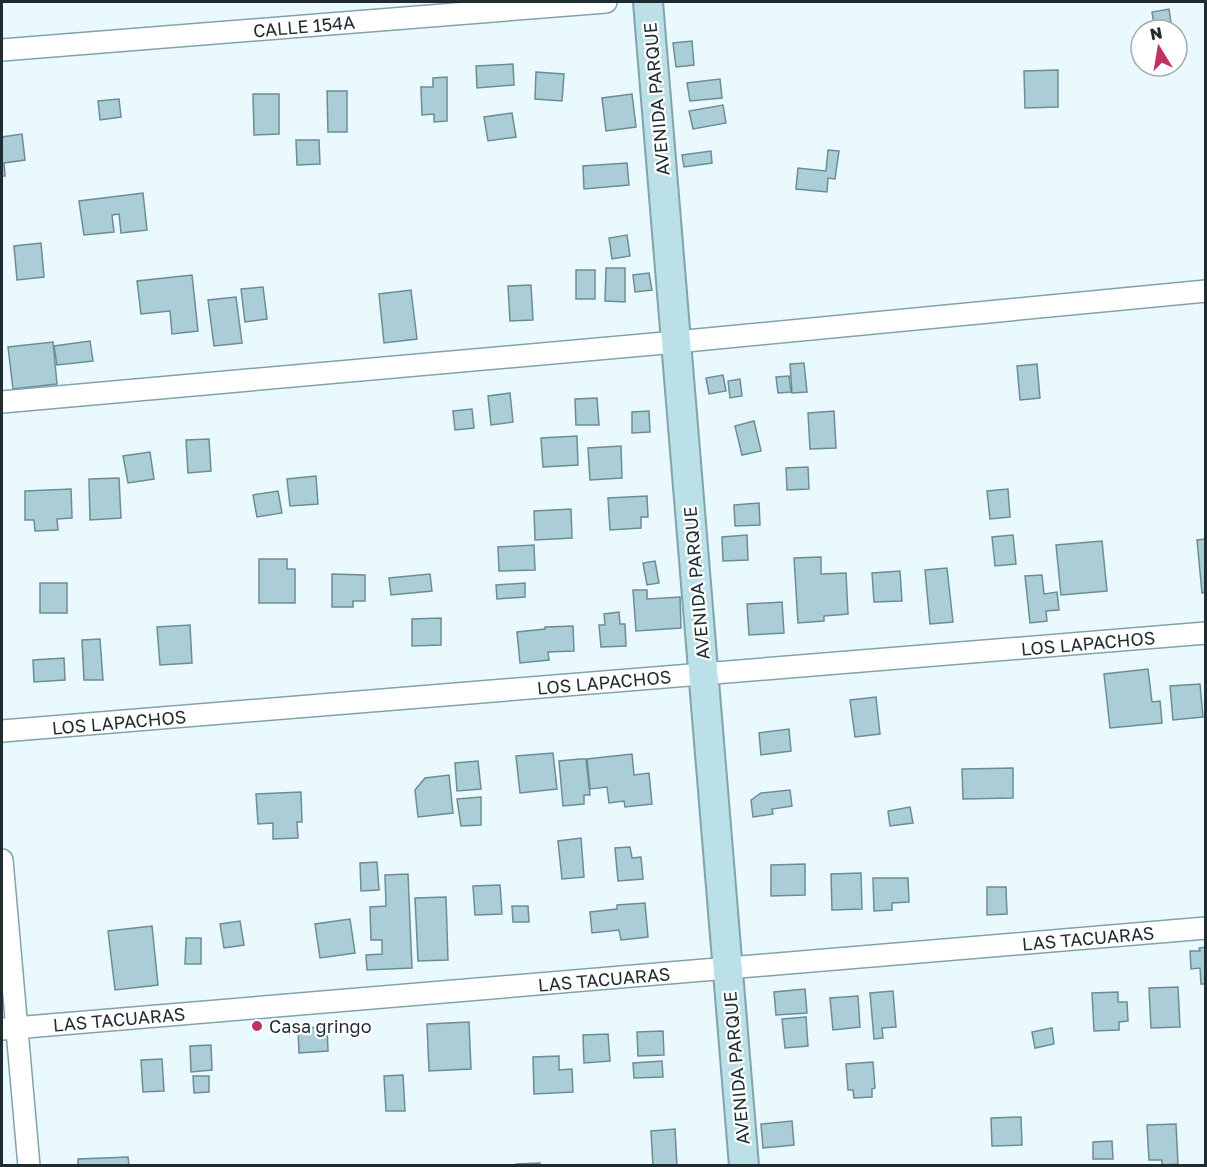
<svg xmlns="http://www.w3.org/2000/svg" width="1207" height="1167" font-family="'Golos Text',sans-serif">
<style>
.building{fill:#aacdd7;stroke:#6b8d95;stroke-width:1.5}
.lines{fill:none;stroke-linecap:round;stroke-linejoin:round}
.street-casing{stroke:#81a3ac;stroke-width:24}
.secondary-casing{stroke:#81a3ac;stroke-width:32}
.street{stroke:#fff;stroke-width:21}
.secondary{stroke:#bce0e7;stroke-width:28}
.poi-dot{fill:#bf3262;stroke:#fff;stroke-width:2}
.labels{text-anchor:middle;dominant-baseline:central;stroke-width:4.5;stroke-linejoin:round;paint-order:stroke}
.street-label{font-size:18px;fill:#1f2d31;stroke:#fff}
.poi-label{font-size:18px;fill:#1f2d31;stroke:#fff;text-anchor:start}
</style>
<rect width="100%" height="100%" fill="#eaf9fd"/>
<g class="building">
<polygon points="1169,9 1172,30 1155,30 1152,12"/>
<polygon points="692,41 694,65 676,67 673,43"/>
<polygon points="513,64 514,85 477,88 476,66"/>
<polygon points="1058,70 1058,107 1025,108 1024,71"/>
<polygon points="536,72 564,74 562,101 535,99"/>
<polygon points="447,77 447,121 434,122 434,114 422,115 421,87 433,87 433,78"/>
<polygon points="720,79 722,98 690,101 687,83"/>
<polygon points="327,91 347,91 347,132 328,132"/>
<polygon points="253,94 279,94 279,134 254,135"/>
<polygon points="632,94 636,127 606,131 602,98"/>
<polygon points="119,99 121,117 100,120 98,101"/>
<polygon points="723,105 726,123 693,129 689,111"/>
<polygon points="512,113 516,137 488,141 484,117"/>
<polygon points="22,134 25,160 4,163 5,176 2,176 2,137"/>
<polygon points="296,140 319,140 320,164 297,165"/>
<polygon points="828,150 839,151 835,179 828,178 827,192 796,189 798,168 826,171"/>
<polygon points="711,151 712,163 684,167 682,155"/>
<polygon points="627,163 629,185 584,189 583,166"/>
<polygon points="143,193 147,230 121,233 119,214 112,215 114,232 84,235 79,201"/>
<polygon points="627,235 630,256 612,259 609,238"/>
<polygon points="41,243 44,277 17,280 14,246"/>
<polygon points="606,268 625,268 625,302 605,301"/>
<rect x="576" y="270" width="19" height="29"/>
<polygon points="649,273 652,290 635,292 633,275"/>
<polygon points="192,275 198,331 172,334 170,311 141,314 137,281"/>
<polygon points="531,285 533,320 510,321 508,286"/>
<polygon points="263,287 267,319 245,322 241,289"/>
<polygon points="411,290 417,339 384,343 379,294"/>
<polygon points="236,297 242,343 214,346 208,300"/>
<polygon points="90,341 93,361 57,365 54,346"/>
<polygon points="53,342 57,384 13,389 8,347"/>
<polygon points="804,363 807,392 792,393 790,364"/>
<polygon points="1037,364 1040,398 1020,400 1017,366"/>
<polygon points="723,375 726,391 709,394 706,378"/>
<polygon points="789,376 791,392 778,393 776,377"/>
<polygon points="740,379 742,396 730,398 728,381"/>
<polygon points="510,393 513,422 491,425 488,396"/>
<polygon points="597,398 599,425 576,425 575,399"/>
<polygon points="472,409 474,428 455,430 453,411"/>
<polygon points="649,411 650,432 632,433 632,412"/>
<polygon points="834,411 836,448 810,449 808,413"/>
<polygon points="754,421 761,451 742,455 735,426"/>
<polygon points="577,436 578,465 543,467 541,438"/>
<polygon points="209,439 211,471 188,473 186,440"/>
<polygon points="621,446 622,478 590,480 588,448"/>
<polygon points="150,452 154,479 128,483 123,456"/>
<polygon points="808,467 809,489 787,490 786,468"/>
<polygon points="316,476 318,504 290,506 287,479"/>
<polygon points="119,478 121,518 90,520 89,479"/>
<polygon points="71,489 72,518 57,519 58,530 35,531 34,520 25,520 25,491"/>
<polygon points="1008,489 1010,517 990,519 987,491"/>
<polygon points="278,491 282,513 257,517 253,495"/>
<polygon points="647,496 648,517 641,517 641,528 610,530 608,498"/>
<polygon points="759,503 760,525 735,526 734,505"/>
<polygon points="571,509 572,538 535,540 534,511"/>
<polygon points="747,535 748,560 723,561 722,537"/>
<polygon points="1013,535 1016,564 995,566 992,537"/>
<polygon points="1206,539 1206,592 1202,593 1197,540"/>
<polygon points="1102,541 1107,591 1061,595 1056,545"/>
<polygon points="534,545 535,570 499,571 498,547"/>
<polygon points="821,557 821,574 846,573 848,614 824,616 824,621 798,623 794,558"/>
<polygon points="259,559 287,559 287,569 295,569 295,603 259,603"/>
<polygon points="655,561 659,583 647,585 643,563"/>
<polygon points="947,568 953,622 930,624 925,570"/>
<polygon points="900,571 902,601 874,602 872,573"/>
<polygon points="332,574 365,575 365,601 353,601 353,607 332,607"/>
<polygon points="430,574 432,591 391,595 389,578"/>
<polygon points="1042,575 1044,594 1057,592 1059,610 1046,611 1047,621 1030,623 1025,576"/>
<rect x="40" y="583" width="27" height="30"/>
<polygon points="525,583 525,597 497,599 496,585"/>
<polygon points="633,590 647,590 647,599 680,597 681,628 636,631"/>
<polygon points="782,602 784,633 749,635 747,604"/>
<polygon points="619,612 620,624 625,624 626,646 601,647 599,625 605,625 604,614"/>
<polygon points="441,618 441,645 412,646 412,619"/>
<polygon points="190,625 192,663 160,665 157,627"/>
<polygon points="573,626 574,651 548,652 549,660 520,663 517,632 545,629 545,627"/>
<polygon points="100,639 103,680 84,680 82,640"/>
<polygon points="64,658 65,680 34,682 33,660"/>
<polygon points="1148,669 1152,702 1160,701 1162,723 1110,728 1104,674"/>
<polygon points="1200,684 1203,717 1173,720 1170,686"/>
<polygon points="876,697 880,734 855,737 850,700"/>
<polygon points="789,729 791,751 761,755 759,733"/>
<polygon points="553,753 557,789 520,793 516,756"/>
<polygon points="632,754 634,775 649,773 652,804 625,807 624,801 609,803 607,787 590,789 587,759"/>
<polygon points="580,759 586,759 590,795 584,795 584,804 563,806 559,761"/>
<polygon points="478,761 481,789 457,791 455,763"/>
<polygon points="1013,768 1013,798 963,799 962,769"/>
<polygon points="449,775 453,813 418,817 415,790 425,778"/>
<polygon points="790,790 792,806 772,809 773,814 753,817 751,800 761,793"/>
<polygon points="301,792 302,822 297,822 298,838 273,839 273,823 258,824 256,794"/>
<polygon points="481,797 481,825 461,826 457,799"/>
<polygon points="910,807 913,823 890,826 888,811"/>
<polygon points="581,838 584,877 562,879 558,841"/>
<polygon points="630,847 632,858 641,857 643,879 618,881 615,848"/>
<polygon points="377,862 379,890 361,891 360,863"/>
<polygon points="805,864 805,895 771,896 771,865"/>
<polygon points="861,873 862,909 832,910 831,874"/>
<polygon points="408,874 412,968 367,970 366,955 382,954 382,940 371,940 370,907 386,906 385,875"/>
<polygon points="873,878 908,878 909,902 892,903 892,910 874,911"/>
<polygon points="500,885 502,914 475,915 473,886"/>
<polygon points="987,887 1006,887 1007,914 987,915"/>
<polygon points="446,897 448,960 418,961 415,898"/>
<polygon points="645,903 648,937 621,940 619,930 592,933 590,912 617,909 617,905"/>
<polygon points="512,906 528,906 529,922 513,922"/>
<polygon points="350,919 355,953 320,958 315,924"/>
<polygon points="240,921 244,945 224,948 220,924"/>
<polygon points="152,926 158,985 115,990 108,931"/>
<polygon points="186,938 201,938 201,964 185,964"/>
<polygon points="1206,947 1206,984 1201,984 1200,968 1191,969 1190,951 1200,951 1199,948"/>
<polygon points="1178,987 1180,1027 1151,1028 1149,988"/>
<polygon points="805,989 807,1013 776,1015 774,992"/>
<polygon points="893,991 896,1027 882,1028 883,1038 874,1039 870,993"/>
<polygon points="1118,992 1118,1002 1127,1002 1128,1021 1119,1022 1119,1030 1094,1031 1092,993"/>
<polygon points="858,996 860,1027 833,1030 830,998"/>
<polygon points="806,1017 808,1046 785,1048 782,1019"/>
<polygon points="469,1022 471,1069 429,1071 427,1024"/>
<polygon points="327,1027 328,1051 299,1053 298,1028"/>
<polygon points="1052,1028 1054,1044 1035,1048 1032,1032"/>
<polygon points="663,1031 664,1055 638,1056 637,1032"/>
<polygon points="608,1034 610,1061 584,1063 583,1035"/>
<polygon points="211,1045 212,1070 191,1072 190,1046"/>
<polygon points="559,1056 559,1070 572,1069 573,1092 534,1094 533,1057"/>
<polygon points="162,1059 164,1091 143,1092 141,1060"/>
<polygon points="662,1061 663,1077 634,1078 633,1063"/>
<polygon points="873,1062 875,1088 872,1089 872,1097 854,1098 853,1090 848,1090 846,1064"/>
<polygon points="403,1075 405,1111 386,1111 384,1076"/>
<polygon points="193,1076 209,1076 209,1092 194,1093"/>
<polygon points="1021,1117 1022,1145 992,1146 991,1118"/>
<polygon points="792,1121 794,1145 763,1148 761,1124"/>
<polygon points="1176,1124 1178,1164 1162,1165 1162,1160 1149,1160 1147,1125"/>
<polygon points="675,1129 677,1166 653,1166 651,1131"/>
<polygon points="1112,1141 1113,1159 1093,1159 1093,1142"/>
<polygon points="128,1157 129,1166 78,1166 78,1159"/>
<polygon points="540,1163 540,1166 516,1166 516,1164"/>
</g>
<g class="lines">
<g class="street-casing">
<g id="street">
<polyline points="2,50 606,2"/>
<polyline points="2,402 676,342 1206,291"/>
<polyline points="2,731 1206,633"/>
<polyline points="2,860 29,1166"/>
<polyline points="2,1029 1206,928"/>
</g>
</g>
<g class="secondary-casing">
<polyline id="secondary" points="648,2 744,1166"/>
</g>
<use href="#street" class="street"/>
<use href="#secondary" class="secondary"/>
</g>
<circle class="poi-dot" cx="257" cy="1026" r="6"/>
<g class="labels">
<g class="street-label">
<text transform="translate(304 26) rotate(-5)">CALLE 154A</text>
<text transform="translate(656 99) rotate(-95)">AVENIDA PARQUE</text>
<text transform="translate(696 583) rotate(-95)">AVENIDA PARQUE</text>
<text transform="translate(1088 643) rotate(-5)">LOS LAPACHOS</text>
<text transform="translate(604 682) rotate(-5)">LOS LAPACHOS</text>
<text transform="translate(119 722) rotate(-5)">LOS LAPACHOS</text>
<text transform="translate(1088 938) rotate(-5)">LAS TACUARAS</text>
<text transform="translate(604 979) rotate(-5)">LAS TACUARAS</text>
<text transform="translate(119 1019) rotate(-5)">LAS TACUARAS</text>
<text transform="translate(736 1068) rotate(-95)">AVENIDA PARQUE</text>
</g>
<g class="poi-label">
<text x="269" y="1026">Casa gringo</text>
</g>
</g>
<rect width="1207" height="1167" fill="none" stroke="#1f2d31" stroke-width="6"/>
<g transform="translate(1159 48) rotate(349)"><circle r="28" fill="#ffffff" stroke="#a5abad" stroke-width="1.5"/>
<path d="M0-4.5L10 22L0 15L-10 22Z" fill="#bf3262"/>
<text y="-9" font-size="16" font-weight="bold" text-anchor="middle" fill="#1f2d31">N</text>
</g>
</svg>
